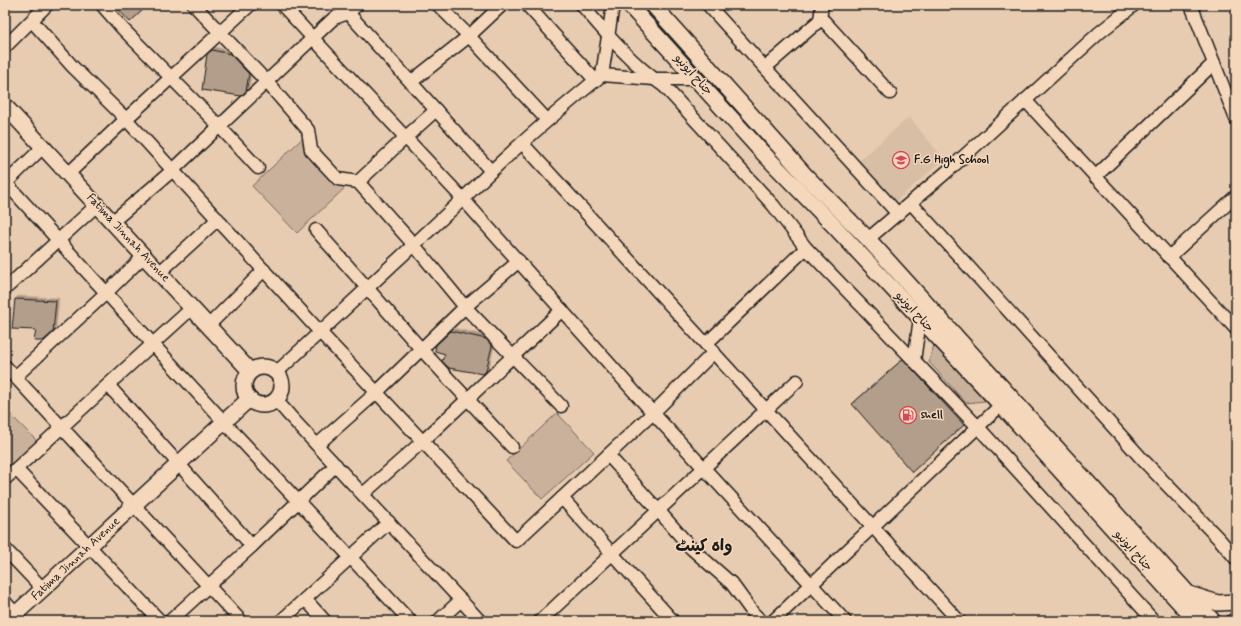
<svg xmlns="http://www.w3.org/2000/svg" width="1241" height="626" font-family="Mynerve,'Playpen Sans Arabic',sans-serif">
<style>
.built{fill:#d8bea5}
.green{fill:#cab19c;stroke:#73665c}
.building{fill:#b29e8a;stroke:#1c1c1c;filter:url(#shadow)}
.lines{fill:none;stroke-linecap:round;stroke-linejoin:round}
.minor-casing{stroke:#1c1c1c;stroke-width:15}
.major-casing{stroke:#1c1c1c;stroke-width:18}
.minor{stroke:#f5d7bb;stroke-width:12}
.major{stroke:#f5d7bb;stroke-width:15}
.labels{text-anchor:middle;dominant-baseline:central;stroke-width:3;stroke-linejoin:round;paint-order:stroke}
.street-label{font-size:12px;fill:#1c1c1c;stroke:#f5d7bb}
.poi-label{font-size:12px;font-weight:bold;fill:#1c1c1c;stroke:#f5d7bb;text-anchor:start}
.district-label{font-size:16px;font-weight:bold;fill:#1c1c1c;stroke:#f5d7bb}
</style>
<defs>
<filter id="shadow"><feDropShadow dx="2.5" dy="-2.5" stdDeviation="0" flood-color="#0004"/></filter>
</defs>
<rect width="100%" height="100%" fill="#e8ccb1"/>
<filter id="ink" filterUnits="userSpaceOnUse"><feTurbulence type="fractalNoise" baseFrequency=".025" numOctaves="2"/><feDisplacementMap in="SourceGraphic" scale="8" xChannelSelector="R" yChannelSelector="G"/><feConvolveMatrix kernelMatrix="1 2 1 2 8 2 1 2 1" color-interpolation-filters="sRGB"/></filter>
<g filter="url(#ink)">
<polygon class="built" points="909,117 944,159 894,203 859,161"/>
<g class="green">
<polygon points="305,136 350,183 297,233 252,186"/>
<polygon points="937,342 986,396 985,401 966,403 929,362 934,345"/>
<polygon points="5,409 38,442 5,473"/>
<polygon points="557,413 594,452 542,499 506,461"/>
</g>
<g class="building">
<polygon points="114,5 148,5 130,22"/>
<polygon points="212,50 230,54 249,74 246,91 241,96 202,90 207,54"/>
<polygon points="15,299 56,301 53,332 43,341 34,341 36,330 12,329"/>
<polygon points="451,331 486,339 492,346 486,371 483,374 449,368 442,361 445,354 435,351 436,345"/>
<polygon points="903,359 964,425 912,472 852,404"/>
</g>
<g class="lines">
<g class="minor-casing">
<g id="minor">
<polyline points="102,5 123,29 219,126 258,168"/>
<polyline points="194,5 266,81 308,130 311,150 338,179 358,182 414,245 465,307 561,406"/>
<polyline points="282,5 463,199 653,413 845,621"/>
<polyline points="341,5 491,171"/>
<polyline points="438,5 469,36 547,120"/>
<polyline points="527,5 595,80"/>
<path d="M 582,5 C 606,34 632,64 664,86 L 773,205 L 806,248 L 978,427 L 1154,621"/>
<polyline points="708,5 898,214"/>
<polyline points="1191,5 1236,119"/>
<polyline points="820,20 822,5"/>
<polyline points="32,21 73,67 126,119 320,332 516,541 653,413 714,352"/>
<polyline points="5,47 47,5"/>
<polyline points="766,67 820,20 824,21 890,93"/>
<polyline points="602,75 654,79 698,79"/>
<polyline points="411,82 469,36 502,5"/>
<polyline points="1025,100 1236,329"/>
<polyline points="522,143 959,621"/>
<polyline points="68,174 126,119 250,5"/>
<polyline points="1095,177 1214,63"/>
<polyline points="358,182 406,137 436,110"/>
<polyline points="6,183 224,422 410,621"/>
<polyline points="5,184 43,147"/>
<polyline points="911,203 1143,460 1220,540 1236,559"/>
<polyline points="112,222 173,170 334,18 348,13 357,5"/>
<polyline points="316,230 421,349 512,447"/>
<polyline points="868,239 950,169 1099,33 1134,5"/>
<polyline points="1169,257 1236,196"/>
<polyline points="159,273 218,219"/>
<polyline points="5,289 97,205"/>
<polyline points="208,326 264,270"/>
<polyline points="706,344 806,248"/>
<polyline points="914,361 920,318"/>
<polyline points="5,366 241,621"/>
<path d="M 277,372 L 463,199 C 507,154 554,114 602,75 L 613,5"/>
<polyline points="15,377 106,293 144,256"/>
<polyline points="108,385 252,546"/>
<polyline points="276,400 290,416 480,621"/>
<polyline points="317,445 377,392 465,307 519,261"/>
<polyline points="608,455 658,510 691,548 732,584 753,613 761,621"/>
<polyline points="16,469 160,621"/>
<polyline points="5,479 192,308"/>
<polyline points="363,494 423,441 562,310"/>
<polyline points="562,498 673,621"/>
<polyline points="5,549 43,589"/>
<polyline points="305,599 325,621"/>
<polyline points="5,602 16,614"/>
<polyline points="170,621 252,546 336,465"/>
<polyline points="281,621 389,522"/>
<polyline points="438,621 461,600"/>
<polyline points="540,621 797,381"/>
<polyline points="773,621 1001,405"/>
<polyline points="1232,621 1236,618"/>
</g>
</g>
<g class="major-casing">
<g id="major">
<polyline points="629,5 761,151 834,226 1001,405 1196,621"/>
<polyline points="653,5 805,175 868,239 1213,621"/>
<polyline points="5,106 250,371"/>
<circle cx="263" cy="386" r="19"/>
<polyline points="1189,594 1218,603 1236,602"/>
<polyline points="8,621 249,399"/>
</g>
</g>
<use href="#minor" class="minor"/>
<use href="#major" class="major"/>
</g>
</g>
<defs>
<g id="school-ring" transform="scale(0.9)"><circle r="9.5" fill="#f5d7bb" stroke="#d1495b" stroke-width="1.5"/><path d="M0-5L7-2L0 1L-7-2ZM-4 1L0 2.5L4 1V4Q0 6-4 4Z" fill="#d1495b"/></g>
<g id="fuel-ring" transform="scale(0.9)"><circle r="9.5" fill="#f5d7bb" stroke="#d1495b" stroke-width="1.5"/><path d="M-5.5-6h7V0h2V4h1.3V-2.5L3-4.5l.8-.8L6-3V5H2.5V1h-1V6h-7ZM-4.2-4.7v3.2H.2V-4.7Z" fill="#d1495b"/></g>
</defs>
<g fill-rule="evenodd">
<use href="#school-ring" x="901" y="160"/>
<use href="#fuel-ring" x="908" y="415"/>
</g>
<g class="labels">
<g class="street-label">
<text transform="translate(693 75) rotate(48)">جناح ایونیو</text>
<text transform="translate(128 238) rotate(47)">Fatima Jinnah Avenue</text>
<text transform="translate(914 312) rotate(47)">جناح ایونیو</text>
<text transform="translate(1133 551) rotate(48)">جناح ایونیو</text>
<text transform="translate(76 559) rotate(-43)">Fatima Jinnah Avenue</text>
</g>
<g class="poi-label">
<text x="914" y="160">F.G High School</text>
<text x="921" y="415">shell</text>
</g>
<g class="district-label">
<text x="704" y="546">واہ کینٹ</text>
</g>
</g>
<rect width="1241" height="626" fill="none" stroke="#f5d7bb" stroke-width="20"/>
<rect x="10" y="10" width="1221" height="606" fill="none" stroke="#1c1c1c" stroke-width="1.5" filter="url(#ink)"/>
</svg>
